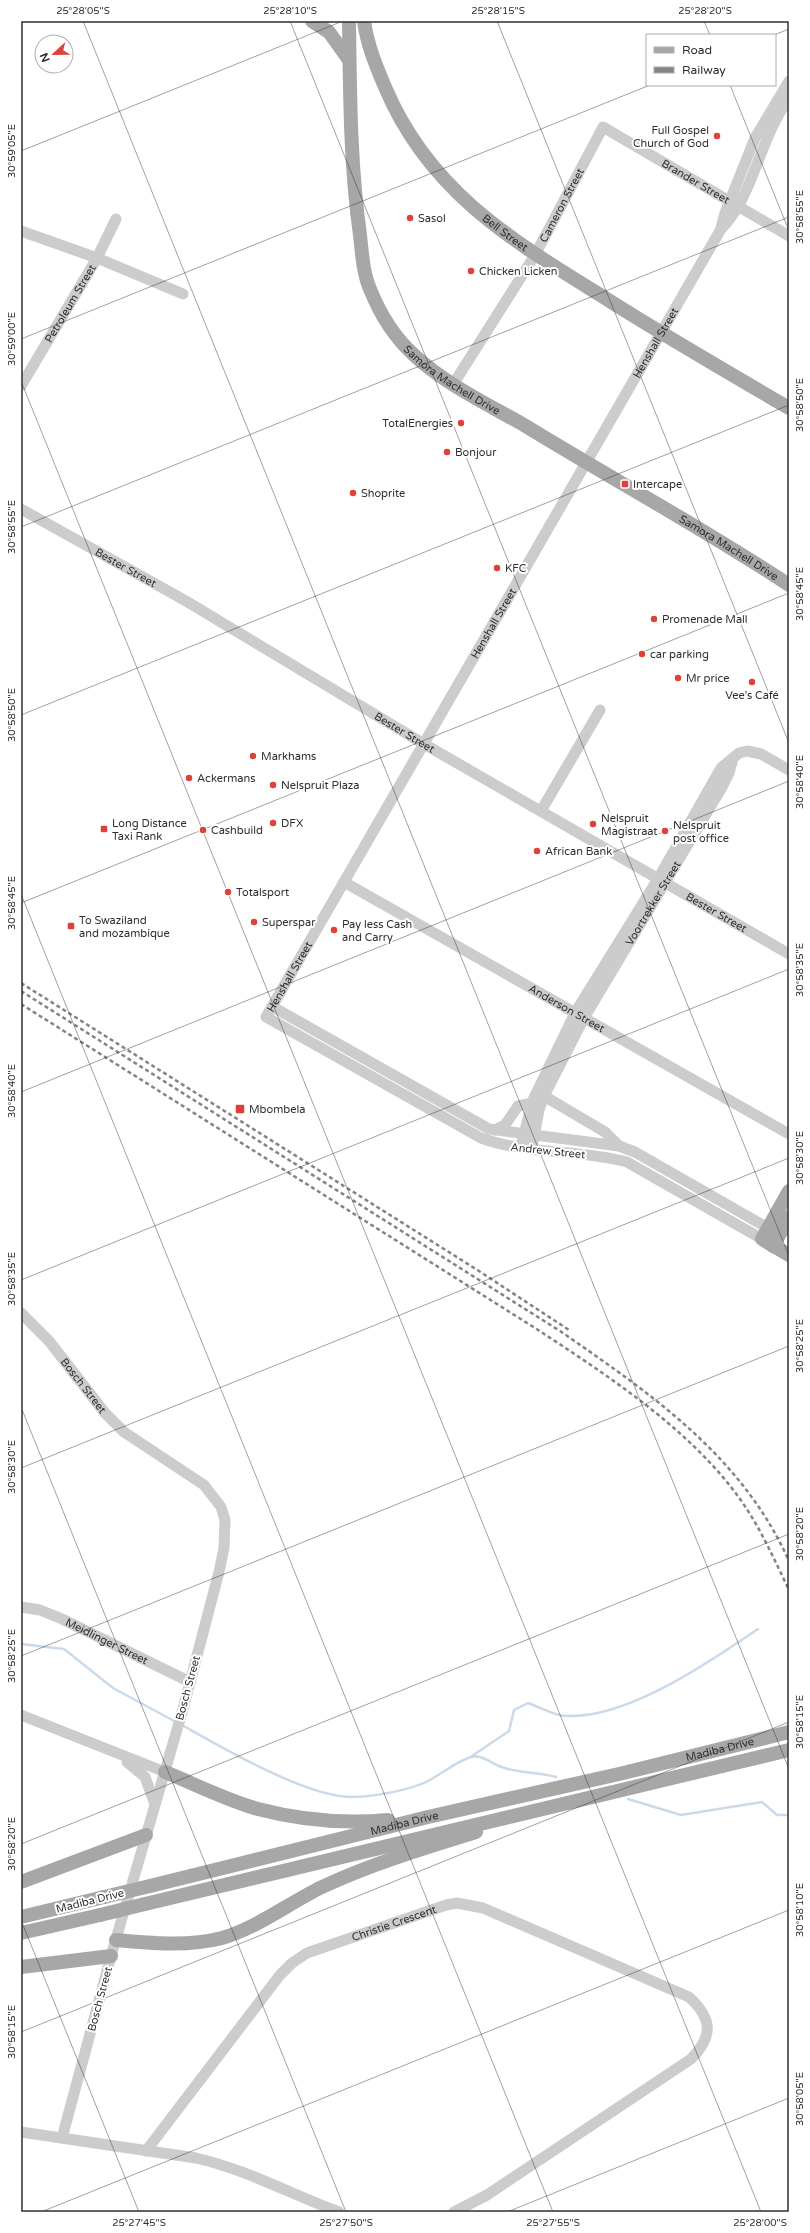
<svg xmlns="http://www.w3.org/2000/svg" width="810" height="2233" font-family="'Varela Round',sans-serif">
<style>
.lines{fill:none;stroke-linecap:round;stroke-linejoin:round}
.stream{stroke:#cbdaea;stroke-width:2.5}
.minor{stroke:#ccc;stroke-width:11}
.major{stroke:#a7a7a7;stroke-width:14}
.rail{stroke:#848484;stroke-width:2.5;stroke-dasharray:4 3;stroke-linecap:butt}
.major-bridge{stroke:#a7a7a7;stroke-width:14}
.ticks{fill:none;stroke:#2f2f2f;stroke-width:1;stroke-opacity:0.45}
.poi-dot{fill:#dd413a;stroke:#fff;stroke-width:1.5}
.labels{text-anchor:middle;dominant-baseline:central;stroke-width:4;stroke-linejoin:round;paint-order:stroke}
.poi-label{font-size:11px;fill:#2f2f2f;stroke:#fff;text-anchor:start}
.street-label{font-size:11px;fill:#2f2f2f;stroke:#fff}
.neatline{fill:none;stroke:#2f2f2f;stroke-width:1.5}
.ticks-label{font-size:10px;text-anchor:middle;fill:#2f2f2f}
</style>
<rect width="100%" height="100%" fill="#fff"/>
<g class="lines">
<g class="stream">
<polyline points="21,1644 64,1649 113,1688 176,1722"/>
<path d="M 182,1725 C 223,1748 306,1797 352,1797 C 372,1797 411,1790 428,1781 C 443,1773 455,1762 471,1757 C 481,1754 491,1763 499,1766 C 514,1773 538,1772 556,1777"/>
<path d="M 472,1756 L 509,1731 L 514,1710 L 528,1703 C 540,1707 554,1716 566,1716 C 627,1719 708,1663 758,1629"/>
<polyline points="628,1799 681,1815 762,1802 777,1815 789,1815"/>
</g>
<g class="minor">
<polyline points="721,228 725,213 755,138 789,81"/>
<polyline points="21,231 97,258 183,294"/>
<path id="s1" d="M 454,383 L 535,255 L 603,127 L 789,236"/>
<path id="s2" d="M 21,386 L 97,258 L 116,219"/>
<path id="s3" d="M 21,509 L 186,601 L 424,744 L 789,954"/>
<polyline points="541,811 600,710"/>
<path id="s4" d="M 344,882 L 789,1134"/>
<polyline points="273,1007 489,1129 619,1146 635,1152 768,1228"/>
<polyline points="544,1096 605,1132 619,1146"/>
<polyline points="495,1130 505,1125 518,1106 532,1103"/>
<polyline points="522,1142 533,1100 575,1013 658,879 721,768 739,753 747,751 761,754 789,770"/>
<path id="s5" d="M 533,1142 L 539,1110 L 544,1096 L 584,1018 L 721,789 L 729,773 L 733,758"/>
<path id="s6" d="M 762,1239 L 627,1162 C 579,1149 528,1155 481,1138 L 266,1017 L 721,229 C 753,198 760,136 789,99"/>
<path id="s7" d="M 21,1313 L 49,1341 L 105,1413 L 124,1432 L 204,1485 L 221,1507 L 225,1520 L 224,1548 L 219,1572 L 183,1709 L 111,1956 L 62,2138"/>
<path id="s8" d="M 21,1607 L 40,1610 L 62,1619 L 190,1682"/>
<polyline points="21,1715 165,1772"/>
<polyline points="127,1762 145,1777 155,1804"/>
<path d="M 21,2132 L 196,2158 C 248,2170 290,2194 339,2212"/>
<path id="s9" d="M 146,2151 L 280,1975 L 292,1963 L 307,1953 L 446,1905 L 457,1903 L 483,1908 L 689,1997 C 712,2018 714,2036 691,2059 L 487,2195 L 454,2212"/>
</g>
<g class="major">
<polyline points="312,21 329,32 349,60"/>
<path id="s10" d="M 349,21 C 350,92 350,164 360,235 C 362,253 363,273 370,289 C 380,314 394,337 414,355 C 445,384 487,404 524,425 C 612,479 703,528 789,585"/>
<path id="s11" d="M 364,21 C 367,44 376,66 385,87 C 429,192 513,241 605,298 C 665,336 727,372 789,408"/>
<polyline points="789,1191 762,1239 789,1255"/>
<polyline points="773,1246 789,1217"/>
<path d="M 165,1772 C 195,1784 226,1800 258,1809 C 300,1820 344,1824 388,1820"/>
<polyline points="21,1882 146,1835"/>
<path id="s12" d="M 150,1886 L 428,1817 L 619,1774 L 789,1732"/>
<polyline points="145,1904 789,1750"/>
<polyline points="21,1917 104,1897"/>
<polyline points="21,1933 100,1915"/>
<path d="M 116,1940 C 152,1943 187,1947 222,1938 C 257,1928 289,1903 322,1887 C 371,1864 424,1848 476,1832"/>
<polyline points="21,1967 111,1956"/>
</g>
<g class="rail">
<polyline points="21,983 479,1271 569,1330"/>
<path d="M 21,991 L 560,1331 C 651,1394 742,1456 789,1561"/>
<path d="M 21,1004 L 535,1328 C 607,1375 690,1429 740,1499 C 760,1527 774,1559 789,1590"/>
</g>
<g class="major-bridge">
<polyline points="104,1897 150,1886"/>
<polyline points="100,1915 145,1904"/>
</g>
</g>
<path class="ticks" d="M 83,21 L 789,1769M 290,21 L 789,1256M 497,21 L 789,743M 704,21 L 710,35M 774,35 L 789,29M 730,85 L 789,231M 21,151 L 343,21M 21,339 L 650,85M 21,381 L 761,2212M 21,527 L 789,217M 21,715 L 789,405M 21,894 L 553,2212M 21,903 L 789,593M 21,1092 L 789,781M 21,1280 L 789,969M 21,1407 L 346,2212M 21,1468 L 789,1158M 21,1656 L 789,1346M 21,1844 L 789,1534M 21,1920 L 139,2212M 21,2032 L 789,1722M 41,2212 L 789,1910M 507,2212 L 789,2098"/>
<g class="poi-dot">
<circle cx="717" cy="136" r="4"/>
<circle cx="410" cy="218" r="4"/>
<circle cx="471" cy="271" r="4"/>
<circle cx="461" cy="423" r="4"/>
<circle cx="447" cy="452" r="4"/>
<rect x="621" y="480" width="8" height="8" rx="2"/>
<circle cx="353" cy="493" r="4"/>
<circle cx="497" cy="568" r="4"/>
<circle cx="654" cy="619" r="4"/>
<circle cx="642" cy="654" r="4"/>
<circle cx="678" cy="678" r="4"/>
<circle cx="752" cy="682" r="4"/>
<circle cx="253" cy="756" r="4"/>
<circle cx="189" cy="778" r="4"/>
<circle cx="273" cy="785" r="4"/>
<circle cx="273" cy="823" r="4"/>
<circle cx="593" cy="824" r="4"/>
<rect x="100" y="825" width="8" height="8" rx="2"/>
<circle cx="203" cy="830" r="4"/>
<circle cx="665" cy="831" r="4"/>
<circle cx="537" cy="851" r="4"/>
<circle cx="228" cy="892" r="4"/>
<circle cx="254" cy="922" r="4"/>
<rect x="67" y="922" width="8" height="8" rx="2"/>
<circle cx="334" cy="930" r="4"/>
<rect x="235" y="1104" width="10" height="10" rx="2"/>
</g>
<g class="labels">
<g class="poi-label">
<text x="709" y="130" text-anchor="end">Full Gospel<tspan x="709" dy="13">Church of God</tspan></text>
<text x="418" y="218">Sasol</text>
<text x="479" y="271">Chicken Licken</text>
<text x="453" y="423" text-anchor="end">TotalEnergies</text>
<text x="455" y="452">Bonjour</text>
<text x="633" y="484">Intercape</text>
<text x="361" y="493">Shoprite</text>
<text x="505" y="568">KFC</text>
<text x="662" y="619">Promenade Mall</text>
<text x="650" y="654">car parking</text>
<text x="686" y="678">Mr price</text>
<text x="752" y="695" text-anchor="middle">Vee’s Café</text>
<text x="261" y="756">Markhams</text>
<text x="197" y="778">Ackermans</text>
<text x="281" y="785">Nelspruit Plaza</text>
<text x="601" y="818">Nelspruit<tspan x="601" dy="13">Magistraat</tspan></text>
<text x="112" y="823">Long Distance<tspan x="112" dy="13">Taxi Rank</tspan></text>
<text x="281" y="823">DFX</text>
<text x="673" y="825">Nelspruit<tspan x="673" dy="13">post office</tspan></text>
<text x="211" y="830">Cashbuild</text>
<text x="545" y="851">African Bank</text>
<text x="236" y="892">Totalsport</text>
<text x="79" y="920">To Swaziland<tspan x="79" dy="13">and mozambique</tspan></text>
<text x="262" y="922">Superspar</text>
<text x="342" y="924">Pay less Cash<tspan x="342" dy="13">and Carry</tspan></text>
<text x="249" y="1109">Mbombela</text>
</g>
<g class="street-label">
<text stroke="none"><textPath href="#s1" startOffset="404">Brander Street</textPath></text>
<text stroke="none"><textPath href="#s1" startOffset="208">Cameron Street</textPath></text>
<text stroke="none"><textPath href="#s11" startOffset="261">Bell Street</textPath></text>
<text stroke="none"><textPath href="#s2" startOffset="96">Petroleum Street</textPath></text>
<text stroke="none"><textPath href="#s6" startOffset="1329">Henshall Street</textPath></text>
<text stroke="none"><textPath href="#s10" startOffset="395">Samora Machell Drive</textPath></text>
<text stroke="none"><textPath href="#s10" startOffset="719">Samora Machell Drive</textPath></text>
<text stroke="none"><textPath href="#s3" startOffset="120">Bester Street</textPath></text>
<text stroke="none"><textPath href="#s6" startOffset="1005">Henshall Street</textPath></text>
<text stroke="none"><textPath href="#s3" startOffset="444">Bester Street</textPath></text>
<text stroke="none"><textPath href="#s5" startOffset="269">Voortrekker Street</textPath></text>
<text stroke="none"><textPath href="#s3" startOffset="804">Bester Street</textPath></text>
<text stroke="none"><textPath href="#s6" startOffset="597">Henshall Street</textPath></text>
<text stroke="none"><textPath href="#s4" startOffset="256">Anderson Street</textPath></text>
<text transform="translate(548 1151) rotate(6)">Andrew Street</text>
<text stroke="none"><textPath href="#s7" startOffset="96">Bosch Street</textPath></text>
<text stroke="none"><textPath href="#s8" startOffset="93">Meidlinger Street</textPath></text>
<text transform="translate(188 1688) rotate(-75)">Bosch Street</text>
<text stroke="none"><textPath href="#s12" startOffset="586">Madiba Drive</textPath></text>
<text stroke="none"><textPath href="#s12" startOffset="262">Madiba Drive</textPath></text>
<text transform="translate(90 1901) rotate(-14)">Madiba Drive</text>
<text stroke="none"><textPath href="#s9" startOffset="348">Christie Crescent</textPath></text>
<text transform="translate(100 1999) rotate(-75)">Bosch Street</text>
</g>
</g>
<rect width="810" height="2233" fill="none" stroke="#ffffff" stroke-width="44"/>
<rect x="646" y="34" width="130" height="52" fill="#ffffff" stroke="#acacac"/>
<rect x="654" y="47" width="20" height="6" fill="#a7a7a7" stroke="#acacac"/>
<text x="682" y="54" font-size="12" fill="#2f2f2f">Road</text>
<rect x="654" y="67" width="20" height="6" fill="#848484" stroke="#acacac"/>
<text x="682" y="74" font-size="12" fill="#2f2f2f">Railway</text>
<g transform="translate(54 54) rotate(248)"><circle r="19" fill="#ffffff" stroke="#acacac"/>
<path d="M0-3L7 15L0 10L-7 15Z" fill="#dd413a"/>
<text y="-6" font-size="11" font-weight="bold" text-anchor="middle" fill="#2f2f2f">N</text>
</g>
<rect x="22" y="22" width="766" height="2189" class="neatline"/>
<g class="ticks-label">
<text x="83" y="14">25°28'05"S</text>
<text x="290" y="14">25°28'10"S</text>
<text x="498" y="14">25°28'15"S</text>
<text x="705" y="14">25°28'20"S</text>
<text transform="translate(11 151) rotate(-90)" y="4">30°59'05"E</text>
<text transform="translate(799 217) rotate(-90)" y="4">30°58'55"E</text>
<text transform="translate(11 339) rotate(-90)" y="4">30°59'00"E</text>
<text transform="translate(799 405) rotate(-90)" y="4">30°58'50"E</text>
<text transform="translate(11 527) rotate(-90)" y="4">30°58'55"E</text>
<text transform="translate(799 594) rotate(-90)" y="4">30°58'45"E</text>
<text transform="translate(11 715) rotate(-90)" y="4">30°58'50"E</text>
<text transform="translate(799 782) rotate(-90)" y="4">30°58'40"E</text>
<text transform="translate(11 903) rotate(-90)" y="4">30°58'45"E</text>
<text transform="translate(799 970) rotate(-90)" y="4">30°58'35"E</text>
<text transform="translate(11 1091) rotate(-90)" y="4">30°58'40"E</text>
<text transform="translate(799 1158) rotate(-90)" y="4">30°58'30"E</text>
<text transform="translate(11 1279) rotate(-90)" y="4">30°58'35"E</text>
<text transform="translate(799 1346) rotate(-90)" y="4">30°58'25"E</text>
<text transform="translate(11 1467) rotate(-90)" y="4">30°58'30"E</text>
<text transform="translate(799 1534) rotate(-90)" y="4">30°58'20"E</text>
<text transform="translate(11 1656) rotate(-90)" y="4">30°58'25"E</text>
<text transform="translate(799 1722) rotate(-90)" y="4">30°58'15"E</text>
<text transform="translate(11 1844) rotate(-90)" y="4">30°58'20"E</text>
<text transform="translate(799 1910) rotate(-90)" y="4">30°58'10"E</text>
<text transform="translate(11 2032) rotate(-90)" y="4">30°58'15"E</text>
<text transform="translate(799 2099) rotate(-90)" y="4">30°58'05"E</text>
<text x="139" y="2226">25°27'45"S</text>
<text x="346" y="2226">25°27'50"S</text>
<text x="553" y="2226">25°27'55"S</text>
<text x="760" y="2226">25°28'00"S</text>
</g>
</svg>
